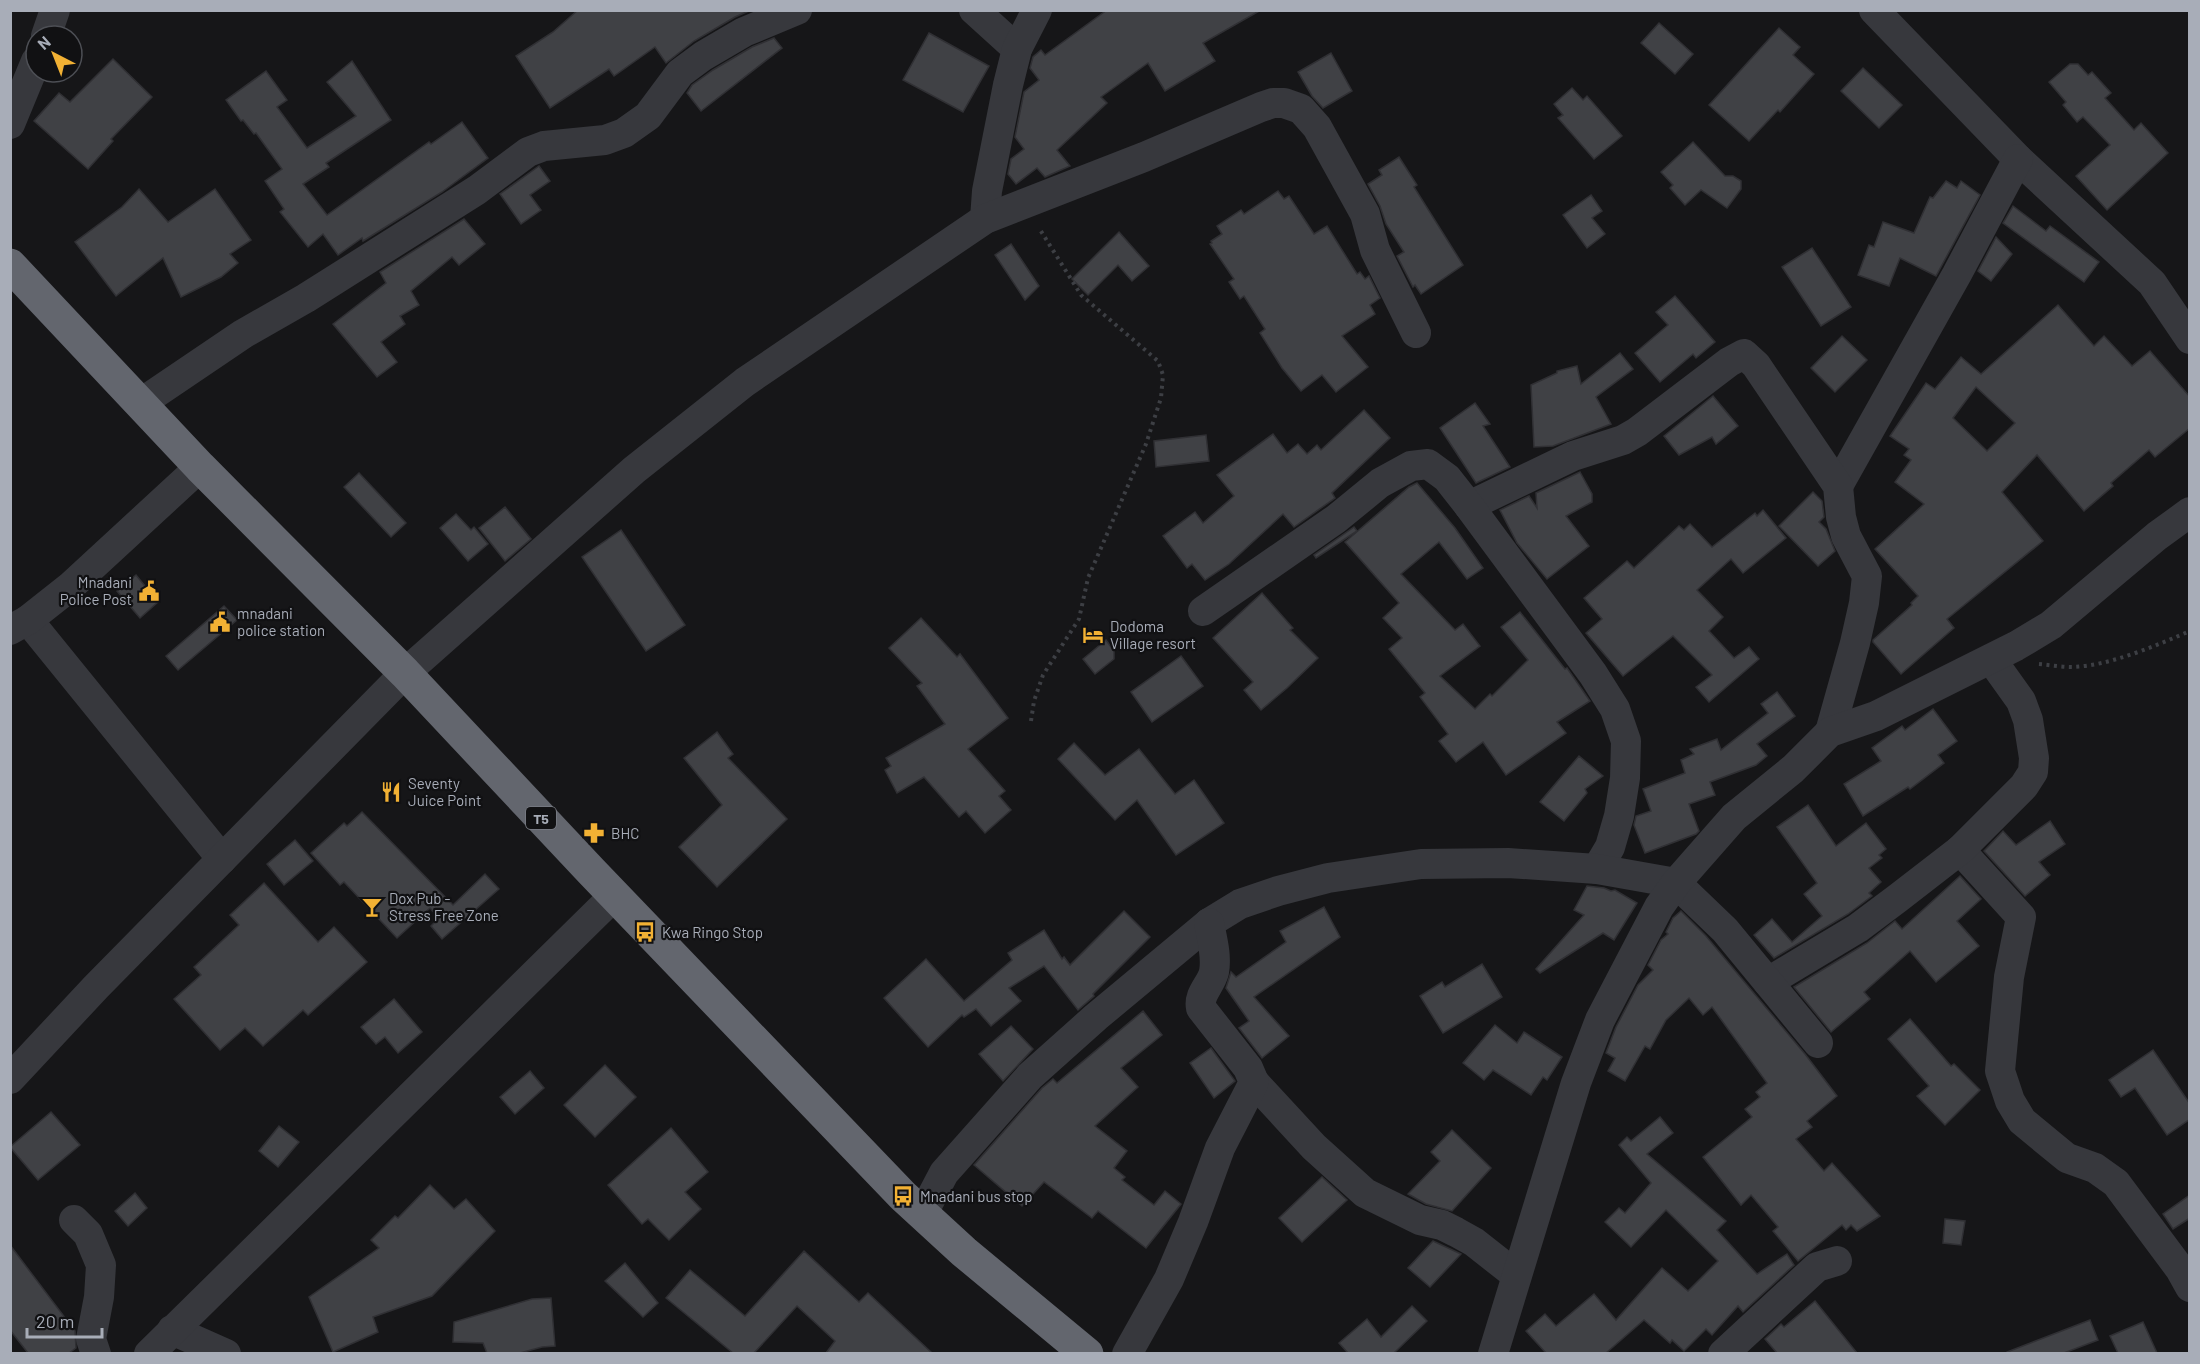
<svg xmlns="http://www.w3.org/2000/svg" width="2200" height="1364" font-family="Barlow,sans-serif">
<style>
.building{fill:#404145;stroke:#303034;stroke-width:1.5;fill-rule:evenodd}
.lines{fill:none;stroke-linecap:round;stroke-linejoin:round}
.path{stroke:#3d3f44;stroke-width:4;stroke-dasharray:3 4.5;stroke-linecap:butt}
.minor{stroke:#37383d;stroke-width:30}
.highway{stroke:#63666e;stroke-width:33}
.labels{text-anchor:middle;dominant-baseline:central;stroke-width:4.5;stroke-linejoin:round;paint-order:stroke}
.shield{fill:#111113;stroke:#7b7e86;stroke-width:1.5}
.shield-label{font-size:14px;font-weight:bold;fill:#a8adb8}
.poi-label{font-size:15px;fill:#a8adb8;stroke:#111113;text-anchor:start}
</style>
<rect width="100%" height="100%" fill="#161618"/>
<g class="building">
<polygon points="578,10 751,10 735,17 694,41 666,63 655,47 614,76 609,69 550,108 516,56 553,32"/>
<polygon points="1107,10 1261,10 1203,43 1215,61 1165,91 1148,63 1101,97 1107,103 1057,150 1070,166 1045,177 1037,168 1016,184 1008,174 1011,159 1024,149 1015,137 1024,92 1039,80 1030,68 1033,57 1041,50 1045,55"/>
<polygon points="1659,23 1693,54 1675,74 1641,43"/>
<polygon points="1779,28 1800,47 1793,55 1814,74 1780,112 1778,110 1749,141 1709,105"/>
<polygon points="929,33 989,66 963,112 903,80"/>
<polygon points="774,38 782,48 701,111 687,93 692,85 713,70 752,47"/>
<polygon points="1331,53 1352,91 1323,108 1312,96 1298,72"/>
<polygon points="113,59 152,97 111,139 113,141 88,169 34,121 59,93 70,102"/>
<polygon points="352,61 391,120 326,163 329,167 303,184 327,215 429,142 431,144 462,122 488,158 442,192 363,241 362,238 338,255 323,234 308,247 280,212 284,209 265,181 282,169 256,133 254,134 243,120 241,121 226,100 266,71 287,100 277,107 307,148 356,116 327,82"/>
<polygon points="2070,64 2078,64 2088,75 2092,72 2111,93 2105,98 2134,130 2141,123 2168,153 2107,210 2076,176 2110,145 2083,117 2077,122 2063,105 2066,102 2049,82"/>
<polygon points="1863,68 1902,105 1879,128 1841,91"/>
<polygon points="1572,88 1583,100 1587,96 1622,136 1594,159 1558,118 1563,115 1554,104"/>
<polygon points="1693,142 1725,176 1733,176 1741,181 1741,189 1727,208 1701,190 1685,205 1670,188 1673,185 1661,172"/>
<polygon points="1399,157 1417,185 1414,187 1463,265 1421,294 1415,285 1413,287 1397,256 1404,252 1386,224 1380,206 1368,184 1382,175 1379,170"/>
<polygon points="539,166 550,181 530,195 541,210 521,224 500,194"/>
<polygon points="1946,181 1957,188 1961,181 1980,195 1936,276 1900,258 1889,286 1858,275 1869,245 1874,247 1883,222 1914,233 1930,197 1933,198"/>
<polygon points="139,189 168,222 215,189 251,240 230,254 238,263 221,277 181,297 163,258 116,296 75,242 122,207"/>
<polygon points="1278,191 1284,199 1289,196 1314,234 1327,226 1357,274 1360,272 1365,279 1369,276 1380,298 1370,305 1375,314 1342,336 1368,367 1336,392 1322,375 1301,391 1282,368 1260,333 1265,329 1244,296 1240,299 1229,282 1234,279 1210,244 1212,243 1211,241 1222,234 1217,226 1241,210 1244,214"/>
<polygon points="1591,195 1602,211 1592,218 1605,234 1587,248 1563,215"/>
<polygon points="2013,206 2046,231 2050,226 2099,262 2084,282 2003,223"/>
<polygon points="464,219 485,244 459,265 452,257 411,291 419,305 400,316 405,324 381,342 397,362 377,377 333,324 386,283 380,272"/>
<polygon points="1119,232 1149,266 1132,281 1118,265 1088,295 1072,279"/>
<polygon points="1996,237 2012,254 1991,281 1978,271"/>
<polygon points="1011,244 1039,286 1025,300 995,255"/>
<polygon points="1812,248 1851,307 1821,326 1782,267"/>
<polygon points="1675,296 1715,342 1696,358 1693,354 1660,382 1635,353 1668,325 1656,312"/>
<path d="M 2058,305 L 2094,346 L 2104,336 L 2132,366 L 2150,351 L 2190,397 L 2190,428 L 2155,457 L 2149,450 L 2111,483 L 2113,486 L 2084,511 L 2037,455 L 2002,492 L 2043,541 L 1947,619 L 1954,628 L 1901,674 L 1873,642 L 1873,640 L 1912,605 L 1911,603 L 1918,596 L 1875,549 L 1924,504 L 1895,482 L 1911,460 L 1904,455 L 1909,449 L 1890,436 L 1926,383 L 1935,389 L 1961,357 L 1981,374 ZM 1976,387 L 2015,423 L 1987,451 L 1953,418 Z"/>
<polygon points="1842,336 1867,360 1835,392 1811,368"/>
<polygon points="1620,353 1633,369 1596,397 1611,424 1553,446 1534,447 1531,385 1557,373 1557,371 1577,366 1581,384"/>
<polygon points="1713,396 1738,426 1716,444 1712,437 1679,455 1664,436"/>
<polygon points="1475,403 1490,424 1483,426 1510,467 1476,483 1440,428"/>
<polygon points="1364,410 1390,438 1332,493 1335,498 1294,527 1283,514 1229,564 1205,580 1192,564 1187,568 1163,536 1195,512 1203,523 1234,496 1217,475 1273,434 1287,453 1298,444 1307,454 1317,445 1321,450"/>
<polygon points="1206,435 1209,461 1156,467 1154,441"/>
<polygon points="1580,472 1592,494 1592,502 1566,516 1589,546 1547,579 1517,543 1500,510 1529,496 1537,508 1536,493"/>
<polygon points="359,473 406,523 391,537 344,487"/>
<polygon points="1417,483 1455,528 1483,568 1467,579 1439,542 1401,574 1455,630 1463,624 1480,646 1440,676 1475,709 1490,694 1492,696 1528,660 1501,627 1520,612 1565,669 1567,668 1590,701 1557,722 1566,733 1506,775 1483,742 1456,762 1439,741 1448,734 1420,697 1425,693 1389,649 1402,638 1383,618 1399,603 1345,542 1409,487"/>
<polygon points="1813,492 1822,501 1824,517 1819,522 1826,529 1835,551 1818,566 1779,526"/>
<polygon points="505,507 531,539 505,561 479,528"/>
<polygon points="1763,510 1786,538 1743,573 1731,559 1697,590 1723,617 1709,631 1734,658 1749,647 1759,659 1709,702 1696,687 1712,675 1673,636 1623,676 1586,633 1602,619 1584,598 1627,561 1634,568 1679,526 1684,530 1690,524 1712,547 1755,513 1757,516"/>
<polygon points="456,514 471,530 474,527 488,544 468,561 440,528"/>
<polygon points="1354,527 1357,531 1316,558 1314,555"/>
<polygon points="621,530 685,625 646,651 582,557"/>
<polygon points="136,575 158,602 140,618 117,591"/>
<polygon points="1262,593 1293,628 1290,630 1318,658 1287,688 1261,710 1244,690 1253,682 1213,638"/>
<polygon points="224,606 237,620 178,670 166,656"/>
<polygon points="921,618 957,657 960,654 1008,718 968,749 1005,791 999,796 1011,810 985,833 966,811 959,817 924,777 897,793 885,770 891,766 886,758 945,724 917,686 922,683 889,648"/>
<polygon points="1106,640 1114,651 1114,659 1095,674 1083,659"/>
<polygon points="1181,656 1203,686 1152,722 1131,692"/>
<polygon points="1777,692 1795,716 1757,744 1767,756 1756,765 1710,782 1715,795 1689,804 1699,831 1696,834 1645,853 1634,825 1636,816 1651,811 1643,789 1685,773 1681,760 1694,754 1690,749 1717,739 1721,750 1768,713 1761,704"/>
<polygon points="1933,709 1957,741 1938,755 1944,763 1910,789 1908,787 1863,816 1844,784 1881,761 1872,748 1902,726 1905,730"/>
<polygon points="717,732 733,754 728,758 787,819 717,887 679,847 722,805 684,758"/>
<polygon points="1074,743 1105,775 1139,749 1175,794 1194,780 1224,823 1176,855 1137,800 1115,820 1058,759"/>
<polygon points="1579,756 1603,776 1585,789 1587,793 1564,821 1540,802"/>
<polygon points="1808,805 1836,846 1866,823 1886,849 1879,855 1882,858 1869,868 1881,882 1869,893 1872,896 1848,914 1774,958 1754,935 1772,919 1792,942 1822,916 1804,894 1817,883 1777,827"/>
<polygon points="362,812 453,905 485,874 499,889 442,939 431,926 439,918 430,908 397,938 344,882 340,885 311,853 344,823 347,826"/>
<polygon points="2050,821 2065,844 2039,862 2050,875 2025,896 1984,851 2003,831 2016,845"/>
<polygon points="295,840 313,861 284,885 267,864"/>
<polygon points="1960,876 1981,899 1957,921 1979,946 1936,982 1910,951 1864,992 1870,999 1831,1032 1794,987 1867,943 1895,921 1902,929"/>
<polygon points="264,883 318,942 334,927 367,962 308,1015 303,1010 263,1046 245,1028 220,1050 174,999 201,975 194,967 239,925 230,915"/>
<polygon points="1587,886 1604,888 1611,891 1615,890 1637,903 1614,940 1603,933 1540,973 1536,969 1584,915 1574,910"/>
<polygon points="1324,907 1340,937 1254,997 1289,1036 1262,1058 1239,1028 1249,1021 1226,988 1231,972 1236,977 1286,942 1280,931"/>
<polygon points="1124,911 1150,937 1093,994 1094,996 1078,1010 1044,966 1009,988 1021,1001 991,1026 976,1009 964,1017 962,1015 928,1047 884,998 926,959 964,1001 1012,960 1008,953 1044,930 1062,959 1064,957 1070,965"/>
<polygon points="1681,911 1706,936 1805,1054 1837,1096 1807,1121 1812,1127 1796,1139 1824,1171 1832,1163 1880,1216 1857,1231 1851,1225 1846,1230 1842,1225 1798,1261 1773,1231 1778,1227 1751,1195 1741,1205 1703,1157 1752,1117 1745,1109 1760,1097 1756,1092 1767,1083 1712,1007 1703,1015 1689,998 1666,1020 1650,1049 1645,1046 1625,1081 1608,1071 1615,1058 1606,1053 1616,1027 1638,985 1653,970 1648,965 1661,940 1668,934 1666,932 1673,918"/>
<polygon points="1482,964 1502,997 1443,1033 1420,996 1442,982 1445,987"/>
<polygon points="394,999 422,1032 398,1053 385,1037 376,1044 361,1027"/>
<polygon points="1143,1011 1162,1035 1121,1068 1138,1087 1095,1126 1127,1151 1114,1168 1125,1177 1122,1180 1154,1205 1165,1191 1181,1204 1146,1248 1098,1211 1092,1218 1044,1182 1022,1206 974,1165 1042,1088 1053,1079 1057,1083"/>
<polygon points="1910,1019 1951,1066 1954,1064 1980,1090 1945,1125 1917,1096 1929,1086 1888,1039"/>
<polygon points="1495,1025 1517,1043 1524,1032 1562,1057 1547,1080 1543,1077 1531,1095 1493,1070 1484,1080 1463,1063"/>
<polygon points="1011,1026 1033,1049 1003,1081 979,1054"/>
<polygon points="1211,1048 1235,1081 1214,1098 1190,1063"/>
<polygon points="2153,1050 2190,1104 2190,1119 2167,1135 2135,1088 2121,1097 2109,1080"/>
<polygon points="605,1065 636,1097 595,1137 564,1105"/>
<polygon points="530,1071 544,1088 515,1114 500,1097"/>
<polygon points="51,1112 80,1145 38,1180 10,1147"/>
<polygon points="1660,1117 1673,1133 1647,1154 1726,1221 1717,1230 1757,1274 1787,1254 1794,1265 1743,1312 1738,1306 1712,1335 1706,1329 1684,1351 1672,1340 1670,1343 1644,1320 1606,1353 1546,1353 1526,1331 1545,1314 1556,1326 1594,1294 1616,1320 1662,1268 1688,1291 1718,1261 1666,1210 1631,1247 1605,1222 1619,1208 1625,1213 1651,1183 1619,1145 1627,1137 1631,1141"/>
<polygon points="279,1126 299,1142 278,1167 259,1151"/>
<polygon points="671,1128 708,1172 685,1192 701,1209 669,1240 648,1219 642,1224 608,1185"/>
<polygon points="1452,1130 1491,1168 1452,1211 1426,1204 1408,1194 1440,1161 1431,1152"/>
<polygon points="1322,1177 1347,1200 1302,1242 1279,1218"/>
<polygon points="430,1185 454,1209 466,1199 495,1231 432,1296 373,1317 378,1332 333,1352 309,1297 379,1248 371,1240 395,1216 398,1218"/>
<polygon points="135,1193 147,1208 128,1226 115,1211"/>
<polygon points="2190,1195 2190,1218 2173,1229 2163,1214"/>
<polygon points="1945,1219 1965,1221 1961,1245 1943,1243"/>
<polygon points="1433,1241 1461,1254 1430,1287 1408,1268"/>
<polygon points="10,1245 75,1331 76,1348 69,1353 28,1353 10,1330"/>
<polygon points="804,1251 859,1302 868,1293 932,1353 826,1353 835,1341 797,1306 754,1353 733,1353 666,1298 690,1270 745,1316"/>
<polygon points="625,1263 658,1303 643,1317 605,1281"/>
<polygon points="551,1298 555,1346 542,1347 520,1353 487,1353 483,1343 453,1342 454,1322 532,1299"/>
<polygon points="1815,1301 1857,1353 1777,1353 1765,1339 1781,1324 1784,1327"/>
<polygon points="1412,1306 1427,1321 1395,1352 1396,1353 1348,1353 1339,1343 1367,1319 1381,1337"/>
<polygon points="2090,1320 2098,1340 2064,1353 2007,1353 2007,1352"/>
<polygon points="2143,1322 2157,1353 2118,1353 2110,1336"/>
</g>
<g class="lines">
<g class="path">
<path d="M 2039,664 C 2050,665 2061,667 2072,667 C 2109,666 2155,646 2190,631"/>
<polyline points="1031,721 1034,701 1043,675 1079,619 1088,578 1146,444 1161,398 1163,375 1158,361 1081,295 1039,228"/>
</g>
<g class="minor">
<polyline points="974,10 1017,49"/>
<polyline points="1874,10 2018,159 2152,283 2190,339"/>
<polyline points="46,36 55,10"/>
<polyline points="10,124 36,61"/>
<polyline points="985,219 987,191 1008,85 1017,49 1037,10"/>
<polyline points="141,403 243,334 306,298 477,190 528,152 544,146 605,140 624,133 648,116 680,73 703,56 744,32 797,10"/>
<polyline points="1838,486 1957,274 2018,159"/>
<polyline points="1469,506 1573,456 1623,440 1637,432 1729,362 1744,354 1756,365 1838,486 1841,517 1846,536 1867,576 1864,603 1855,643 1830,732"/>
<polyline points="1203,611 1336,519 1380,483 1411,466 1428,464 1447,478 1469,506 1593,674 1615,709 1626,741 1625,778 1619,816 1610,847 1597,869"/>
<polyline points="28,620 222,859"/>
<polyline points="10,630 28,620 71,586 200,467"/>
<polyline points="1960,850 2021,917 2009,977 2000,1071 2010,1101 2022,1121 2067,1158 2095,1168 2116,1183 2180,1269 2190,1287"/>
<polyline points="1768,982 1858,928 1898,898 1960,850 2024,786 2033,772 2034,758 2028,720 2021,701 1991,659"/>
<polyline points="10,1079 96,987 405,673 634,470 745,382 985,219 1144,157 1261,107 1273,103 1284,103 1301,109 1317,127 1365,214 1375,250 1416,333"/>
<polyline points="1254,1082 1314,1147 1365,1193 1420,1220 1442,1225 1456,1232 1474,1242 1516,1275"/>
<polyline points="923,1213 944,1173 1030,1076 1096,1017 1209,923 1240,904 1278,891 1328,878 1421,864 1508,863 1597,869 1676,883 1725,930 1818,1043"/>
<polyline points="74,1220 88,1234 101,1265 99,1297 91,1339 96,1354"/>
<polyline points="172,1330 226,1354"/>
<polyline points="149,1354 615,895"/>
<path d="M 1127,1354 L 1169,1279 L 1193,1222 L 1220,1148 L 1254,1082 L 1248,1068 L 1201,1008 C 1198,994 1211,985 1214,972 C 1217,956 1212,938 1209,923"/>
<polyline points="1493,1354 1576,1083 1600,1020 1659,907 1676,883 1734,817 1793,769 1830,732 1876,716 2016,646 2051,625 2157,536 2190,512"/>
<polyline points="1723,1354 1817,1267 1837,1261"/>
</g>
<polyline class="highway" points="10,265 200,467 405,673 591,871 903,1196 964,1252 1087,1354"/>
</g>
<defs>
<g id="civic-bare" transform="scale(1.62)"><path d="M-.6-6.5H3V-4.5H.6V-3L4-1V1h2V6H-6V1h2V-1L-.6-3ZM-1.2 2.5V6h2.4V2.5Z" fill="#f2b134" stroke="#111113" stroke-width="2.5" paint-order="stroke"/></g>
<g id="hotel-bare" transform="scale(1.62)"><path d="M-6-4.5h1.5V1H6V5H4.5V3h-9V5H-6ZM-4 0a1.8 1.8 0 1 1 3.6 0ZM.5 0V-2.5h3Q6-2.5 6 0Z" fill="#f2b134" stroke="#111113" stroke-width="2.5" paint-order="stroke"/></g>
<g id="restaurant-bare" transform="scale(1.62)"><path d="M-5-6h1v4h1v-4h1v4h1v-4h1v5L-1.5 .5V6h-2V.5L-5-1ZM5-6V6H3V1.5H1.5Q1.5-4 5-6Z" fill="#f2b134" stroke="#111113" stroke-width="2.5" paint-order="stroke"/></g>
<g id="pharmacy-bare" transform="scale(1.62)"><path d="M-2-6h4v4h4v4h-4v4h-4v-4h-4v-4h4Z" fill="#f2b134" stroke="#111113" stroke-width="2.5" paint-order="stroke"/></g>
<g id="bar-bare" transform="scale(1.62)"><path d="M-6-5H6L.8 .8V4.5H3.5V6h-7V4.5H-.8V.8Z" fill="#f2b134" stroke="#111113" stroke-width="2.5" paint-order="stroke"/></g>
<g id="bus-bare" transform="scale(1.62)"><path d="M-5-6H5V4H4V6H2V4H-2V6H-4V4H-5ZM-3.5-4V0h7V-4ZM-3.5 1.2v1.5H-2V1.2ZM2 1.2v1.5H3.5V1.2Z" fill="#f2b134" stroke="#111113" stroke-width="2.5" paint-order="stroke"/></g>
</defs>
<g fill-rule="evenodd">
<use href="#civic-bare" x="149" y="591"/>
<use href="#civic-bare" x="220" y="622"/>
<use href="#hotel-bare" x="1093" y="635"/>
<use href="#restaurant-bare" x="391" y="792"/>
<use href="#pharmacy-bare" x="594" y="833"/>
<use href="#bar-bare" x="372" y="907"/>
<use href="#bus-bare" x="645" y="932"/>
<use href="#bus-bare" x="903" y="1196"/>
</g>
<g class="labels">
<rect class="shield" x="526" y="807" width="30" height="22" rx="4.5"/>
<g class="shield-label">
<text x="541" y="818">T5</text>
</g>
<g class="poi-label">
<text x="132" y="582" text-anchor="end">Mnadani<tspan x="132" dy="17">Police Post</tspan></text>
<text x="237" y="613">mnadani<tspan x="237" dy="17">police station</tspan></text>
<text x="1110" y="626">Dodoma<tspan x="1110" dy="17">Village resort</tspan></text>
<text x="408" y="783">Seventy<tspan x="408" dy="17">Juice Point</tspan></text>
<text x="611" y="833">BHC</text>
<text x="389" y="898">Dox Pub -<tspan x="389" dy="17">Stress Free Zone</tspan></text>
<text x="662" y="932">Kwa Ringo Stop</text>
<text x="920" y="1196">Mnadani bus stop</text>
</g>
</g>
<rect width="2200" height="1364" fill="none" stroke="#a8adb8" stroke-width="24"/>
<g transform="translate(54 54) rotate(318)"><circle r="28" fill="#111113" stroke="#4d4f55" stroke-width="1.5"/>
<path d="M0-4.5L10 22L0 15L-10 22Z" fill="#f2b134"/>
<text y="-9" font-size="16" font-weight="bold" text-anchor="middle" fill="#a8adb8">N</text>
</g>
<path d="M27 1328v9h75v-9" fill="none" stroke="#a8adb8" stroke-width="3"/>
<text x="36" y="1328" font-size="18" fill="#a8adb8" stroke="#111113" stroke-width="4.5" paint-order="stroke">20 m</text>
</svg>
